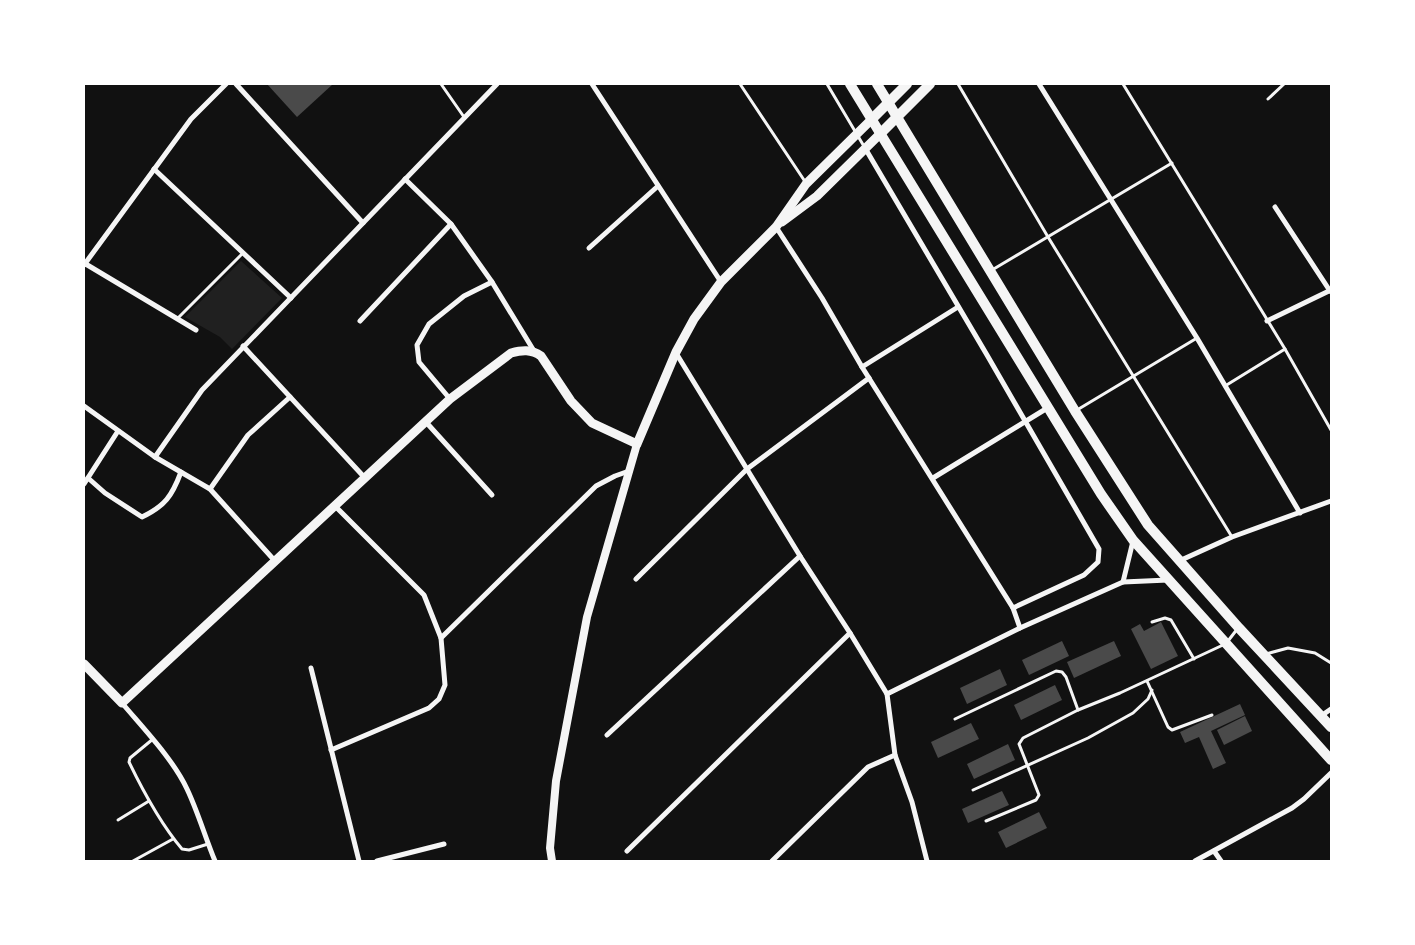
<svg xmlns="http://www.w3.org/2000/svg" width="1415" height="945" font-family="'Roboto Condensed',sans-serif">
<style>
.green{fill:#202020}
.building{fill:#4a4a4a}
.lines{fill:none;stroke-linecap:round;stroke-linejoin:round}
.service{stroke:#f5f5f5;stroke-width:3}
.minor{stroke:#f5f5f5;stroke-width:5}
.tertiary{stroke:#f5f5f5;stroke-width:8}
.secondary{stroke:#f5f5f5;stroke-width:9}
.primary{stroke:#f5f5f5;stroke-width:10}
</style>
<rect width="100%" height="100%" fill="#111"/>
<polygon class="green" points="241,261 282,298 232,349 220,337 185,317"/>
<g class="building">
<polygon points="267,84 333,84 297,117"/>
<polygon points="1161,622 1178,656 1151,669 1131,629 1140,624 1144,631"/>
<polygon points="1062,641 1069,656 1029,675 1022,660"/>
<polygon points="1114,641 1121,656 1074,678 1067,662"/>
<polygon points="1000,669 1007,685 967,704 960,688"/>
<polygon points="1055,685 1062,700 1021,720 1014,705"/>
<polygon points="1240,704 1245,715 1211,731 1226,763 1213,769 1199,737 1185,743 1180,732"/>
<polygon points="1245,716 1252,731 1224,745 1217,730"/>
<polygon points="971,723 979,739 938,758 931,742"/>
<polygon points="1008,744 1015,760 974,779 967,764"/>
<polygon points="1002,791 1009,805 968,823 962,809"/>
<polygon points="1039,812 1047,828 1006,848 998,832"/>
</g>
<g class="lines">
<g class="service">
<polyline points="441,84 464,117"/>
<polyline points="740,84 806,183"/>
<polyline points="827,84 865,148"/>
<polyline points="958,84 1048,237 1232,537"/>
<polyline points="1123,84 1285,349"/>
<polyline points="1268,99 1284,84"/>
<polyline points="992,270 1172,163"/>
<polyline points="178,318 243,253"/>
<polyline points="1225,386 1285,349 1331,430"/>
<polyline points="1077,410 1197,338"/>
<polyline points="1152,622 1165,618 1171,620 1194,659"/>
<polyline points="1228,641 1238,628"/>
<polyline points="1266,654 1288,648 1315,653 1331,663"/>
<polyline points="1147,681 1168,727 1172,730 1212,715"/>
<polyline points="955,719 1056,671 1062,672 1066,677 1078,710"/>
<path d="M 153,739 L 130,758 L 129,762 C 144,793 160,823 182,849 L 189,850 L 208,844"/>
<polyline points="973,790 1088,738 1133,713 1148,699 1152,690"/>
<polyline points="118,820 149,801"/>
<polyline points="986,821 1036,800 1039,795 1019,744 1023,738 1078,710 1120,693 1223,645"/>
<polyline points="133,861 173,839"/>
</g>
<g class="minor">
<polyline points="236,84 363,223"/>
<polyline points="592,84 721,282"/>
<polyline points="1039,84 1197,338 1300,513"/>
<polyline points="865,148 987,355 1099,549 1098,562 1084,575 1013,608"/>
<polyline points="154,169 291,298"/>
<polyline points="405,179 451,224 492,282 534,351"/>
<polyline points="1275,207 1330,291"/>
<polyline points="776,227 822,298 862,367 1013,608 1020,628"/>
<polyline points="589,248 658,186"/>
<polyline points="84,263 196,330"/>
<polyline points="84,265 191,119 226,84"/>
<polyline points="360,321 451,224"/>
<polyline points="1267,321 1331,290"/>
<polyline points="243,346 365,478"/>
<polyline points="676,353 800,556 850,633 887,694 895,755 912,802 927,861"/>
<polyline points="862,367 958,307"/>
<polyline points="450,399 419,362 417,345 429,324 464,296 492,282"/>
<polyline points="84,406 155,457 210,489 275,561"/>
<polyline points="425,421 492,495"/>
<polyline points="155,457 202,390 497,84"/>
<path d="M 88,478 L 105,493 L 142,517 C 165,506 172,496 181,472"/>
<polyline points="933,478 1049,407"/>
<polyline points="84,484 118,431"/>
<polyline points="210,489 248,435 290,397"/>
<polyline points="335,506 424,595 441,638"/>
<polyline points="1179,561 1232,537 1331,501"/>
<polyline points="636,579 747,469 869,378"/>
<polyline points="1123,582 1133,541"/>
<polyline points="311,668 359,861"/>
<polyline points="887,694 1020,628 1123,582 1168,580"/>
<path d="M 122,703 C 143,728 173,759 187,789 C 198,812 205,837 215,861"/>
<polyline points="1321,716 1331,709"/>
<polyline points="607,735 800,556"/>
<polyline points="331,750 429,708 439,699 445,685 441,638 596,486 615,476 629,471"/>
<polyline points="627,851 850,633"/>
<polyline points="1214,851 1221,861"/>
<polyline points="377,861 444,844"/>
<polyline points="772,861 868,767 895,755"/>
<polyline points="1195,861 1292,808 1304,799 1331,773"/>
</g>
<polyline class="tertiary" points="552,861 550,848 556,781 587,617 637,444"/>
<g class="secondary">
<polyline points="782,222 817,196 881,133"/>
<path d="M 84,664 L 122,703 L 450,399 L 511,353 C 522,350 531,349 541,356 L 571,401 L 592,423 L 637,444 L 676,352 L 694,319 L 721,282 L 776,227 L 806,184 L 872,119"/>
</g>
<g class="primary">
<polyline points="850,84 1101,494 1133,540 1331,760"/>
<polyline points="877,84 1075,411 1148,525 1239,628 1331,727"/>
<polyline points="872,119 907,84"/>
<polyline points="881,133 930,84"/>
</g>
</g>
<rect width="1415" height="945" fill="none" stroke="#ffffff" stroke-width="170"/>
</svg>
